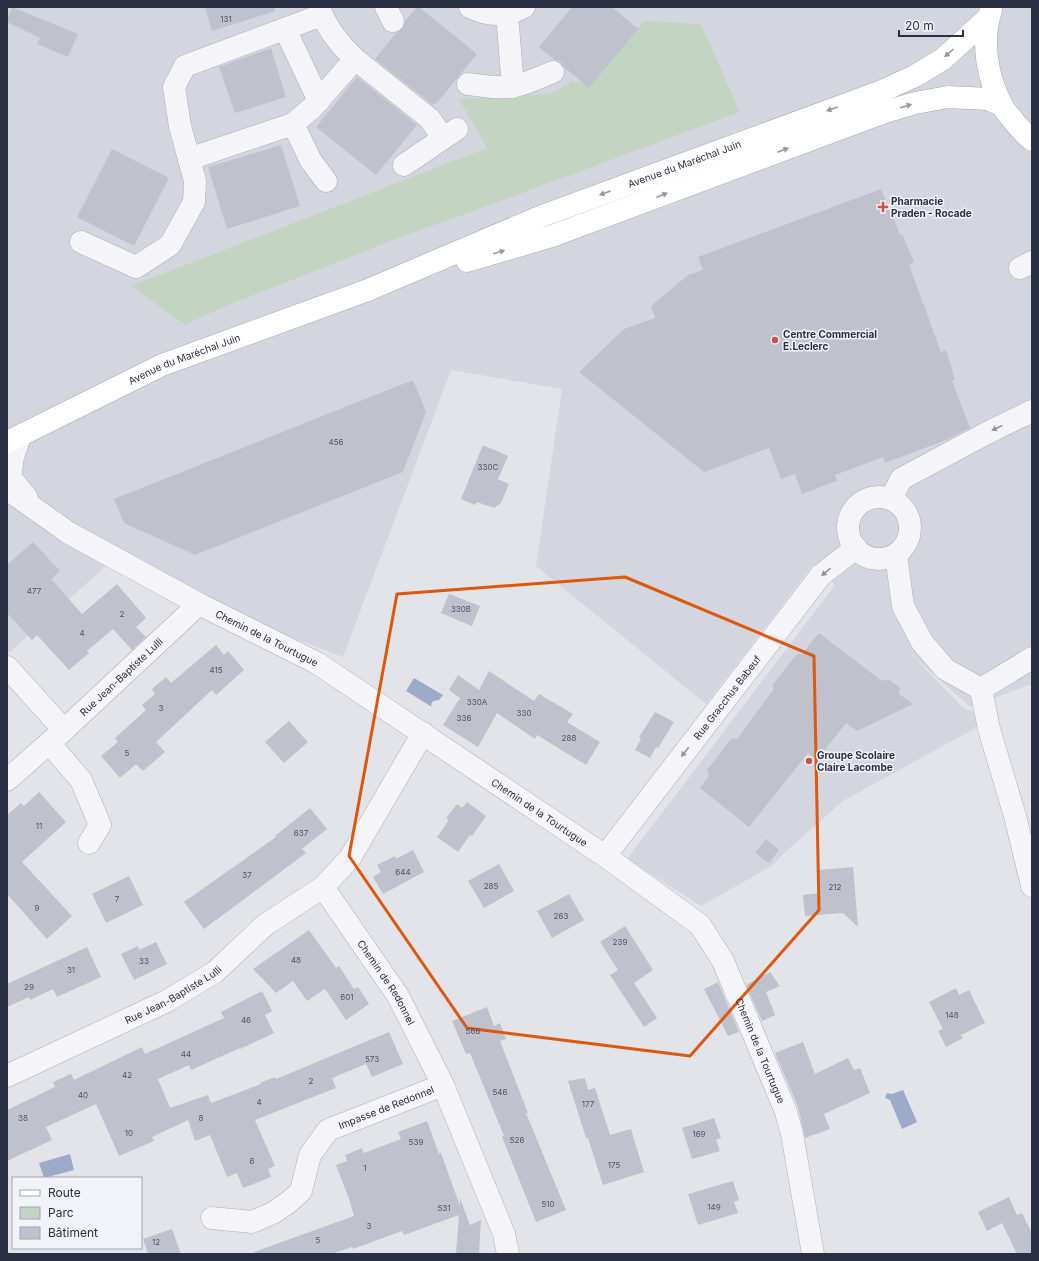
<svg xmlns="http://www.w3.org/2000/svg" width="1039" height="1261" font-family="Inter,sans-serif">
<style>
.built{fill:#d4d6df}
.green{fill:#c4d4c3}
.water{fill:#9eaaca}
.building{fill:#bfc2cd}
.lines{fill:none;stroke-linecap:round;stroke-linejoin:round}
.minor-casing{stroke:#abadb8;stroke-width:23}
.major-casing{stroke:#a1a5b6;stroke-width:23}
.minor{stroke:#f5f5f9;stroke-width:22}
.major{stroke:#fff;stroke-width:22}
.oneway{fill:#9496a0}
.oneway2{fill:#90929e}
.marked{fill:none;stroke:#de570f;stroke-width:3;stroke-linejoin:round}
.poi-dot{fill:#ce5149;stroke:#f2f3f8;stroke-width:1.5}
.labels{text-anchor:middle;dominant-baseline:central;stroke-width:3;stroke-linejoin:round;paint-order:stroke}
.number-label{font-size:8px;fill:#4f5365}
.street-label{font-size:10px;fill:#2a2e42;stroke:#f2f3f8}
.poi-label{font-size:10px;font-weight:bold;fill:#2a2e42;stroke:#f2f3f8;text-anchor:start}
</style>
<rect width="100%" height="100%" fill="#e2e4ea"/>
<polygon class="built" points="7,7 1032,7 1032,684 970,707 910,653 962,707 990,720 843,801 783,854 773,865 701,906 627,859 835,585 813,565 706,704 536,566 562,389 451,370 343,657 106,566 10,652 7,651"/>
<polygon class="green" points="644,21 701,24 740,112 474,211 414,232 221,308 185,325 131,286 487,148 459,99 550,94 571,82 594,82"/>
<g class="water">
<polygon points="414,678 443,695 439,700 433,701 431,705 432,707 406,691"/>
<polygon points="903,1090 917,1122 902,1129 890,1100 885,1098 887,1093 892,1094"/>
<polygon points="70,1154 74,1170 44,1178 39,1163"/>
</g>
<g class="building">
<polygon points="12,7 78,34 68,57 37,44 40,38 7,22 7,19"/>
<polygon points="205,7 274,7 275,11 212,31"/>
<polygon points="417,7 419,7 477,54 436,104 435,103 433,105 375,59 396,33 403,28 405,21"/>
<polygon points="572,7 612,7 638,29 589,88 565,68 561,62 555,60 539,47"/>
<polygon points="271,48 286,97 235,113 219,67"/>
<polygon points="357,77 417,125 376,175 316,127"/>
<polygon points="281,145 300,206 227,229 208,167"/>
<polygon points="112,149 169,178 134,246 77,217"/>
<polygon points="881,189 893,219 894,219 900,235 902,234 914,262 909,265 941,352 946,350 955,380 952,381 970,428 946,440 885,463 883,457 835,475 837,481 802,494 795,474 781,479 769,448 704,472 579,372 624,329 655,318 651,306 688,275 703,270 698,257"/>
<polygon points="413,380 426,412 403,472 195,555 124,523 114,499"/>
<polygon points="483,445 508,456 498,479 509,484 501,503 494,508 477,502 475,505 461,499"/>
<polygon points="33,542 60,571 51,579 82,614 117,584 146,618 136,627 146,637 132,650 113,629 87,651 89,653 69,670 37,635 32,640 7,613 7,565"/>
<polygon points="449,594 480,606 472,626 441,613"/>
<polygon points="819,633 882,681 888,679 900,688 899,694 913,704 857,731 846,723 817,760 808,753 749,827 700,788 709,776 707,770 717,757 731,739 738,738 773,690 773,684 797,654 802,654"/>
<polygon points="216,645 224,655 228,651 244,670 216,695 212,690 156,742 165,752 143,771 136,764 120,778 101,756 118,742 115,738 146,710 142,705 155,694 152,689 166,677 171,683"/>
<polygon points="489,671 534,701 539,694 573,714 567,722 600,742 586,765 537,735 535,739 497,713 478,747 443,725 460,698 449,690 458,675 479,690"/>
<polygon points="655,712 674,722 658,748 656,747 650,758 635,750 641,739 639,737"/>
<polygon points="289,721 308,742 284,763 265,742"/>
<polygon points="39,792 66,822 22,862 72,916 47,939 7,894 7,815 21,803 24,806"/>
<polygon points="467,802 486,816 472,836 470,835 458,852 437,837 449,820 446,818 457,804 462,808"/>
<polygon points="310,808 327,829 302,849 306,853 204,929 184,902 276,837 275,836"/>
<polygon points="766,839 779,850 769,863 755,853"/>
<polygon points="413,850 424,872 383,894 373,877 381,872 377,865 395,856 396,859"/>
<polygon points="499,864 514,891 484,908 468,881"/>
<polygon points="853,867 858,927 843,913 805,916 803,895 820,893 818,870"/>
<polygon points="129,876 143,905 106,923 92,894"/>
<polygon points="569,894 584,920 552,938 537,911"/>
<polygon points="625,926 653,970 634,983 657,1018 644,1027 610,975 618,970 600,942"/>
<polygon points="309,930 336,968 339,966 354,989 358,987 369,1004 346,1020 325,989 307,1001 293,981 276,993 253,969"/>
<polygon points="156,942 167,964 134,980 121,954 138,946 139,950"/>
<polygon points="87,947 101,977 57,997 53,989 30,1000 29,997 7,1007 7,984"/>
<polygon points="770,972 780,986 766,992 775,1015 762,1021 746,985"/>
<polygon points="718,982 739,1032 728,1036 704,989"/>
<polygon points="956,988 959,995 969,990 985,1023 961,1035 963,1038 946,1047 938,1031 943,1029 929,1002"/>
<polygon points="262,991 272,1011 265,1015 274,1033 240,1049 240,1048 191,1070 189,1065 158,1079 170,1108 208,1095 211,1103 261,1084 260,1083 275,1077 276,1079 389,1032 403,1064 372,1077 366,1064 332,1078 336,1088 255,1120 275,1166 268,1169 271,1177 243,1188 237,1173 227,1177 210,1135 195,1141 188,1120 152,1137 154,1141 119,1156 96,1104 46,1127 52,1140 7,1161 7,1110 55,1087 53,1082 71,1074 74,1080 142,1047 145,1054 224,1018 221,1012"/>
<polygon points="487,1007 494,1026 500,1023 506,1039 500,1041 528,1113 526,1113 566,1210 536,1222 502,1137 504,1136 470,1053 466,1054 452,1021"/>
<polygon points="803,1042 815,1074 848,1058 854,1070 860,1068 870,1093 824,1114 830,1129 805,1138 798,1107 775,1053"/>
<polygon points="585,1078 588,1090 595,1088 610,1135 631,1129 644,1172 603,1185 588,1138 586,1138 568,1081"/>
<polygon points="714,1118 721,1138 716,1140 720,1151 692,1159 682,1128"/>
<polygon points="427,1121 439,1154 441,1153 460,1206 460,1198 470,1225 481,1220 479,1254 456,1254 459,1215 404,1235 402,1231 353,1249 352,1247 331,1254 255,1254 254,1252 354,1216 349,1199 336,1165 347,1161 345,1155 362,1148 364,1153 401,1139 398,1132"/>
<polygon points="733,1181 739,1200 734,1202 738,1213 698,1225 688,1194"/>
<polygon points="1009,1197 1017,1215 1022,1213 1032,1233 1032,1254 1017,1254 1002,1223 987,1231 978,1212"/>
<polygon points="172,1229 181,1254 148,1254 143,1239"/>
</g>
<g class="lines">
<g class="minor-casing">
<g id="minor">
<polyline points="386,7 393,21"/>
<path d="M 470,7 C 487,16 506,17 524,7"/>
<polyline points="507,14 513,87"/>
<polyline points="285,29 319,101"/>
<polyline points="355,59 430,119 443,138"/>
<path d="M 468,84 C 482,86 502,89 515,86 C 528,83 540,77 553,72"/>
<polyline points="293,124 311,161 326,181"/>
<path d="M 189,159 L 293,124 L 313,107 L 355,59 C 339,44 326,28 319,7"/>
<polyline points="404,165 457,129"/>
<polyline points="81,242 136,267 170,245 194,202 195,181 180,126 174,87 185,66 322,15"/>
<polyline points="1020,268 1032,262"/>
<polyline points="20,436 13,457 10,477 27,498"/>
<path id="s1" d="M 7,489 L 69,533 L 199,604 L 317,663 L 605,856 L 700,925 L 723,961 L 786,1112 L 792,1134 L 813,1254"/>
<circle cx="879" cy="528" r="31"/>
<polyline points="891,499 901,479 985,434 1032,411"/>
<polyline points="896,555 903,606 922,642 945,669 981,689 1032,658"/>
<polyline points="7,667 64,730"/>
<polyline points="981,689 989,729 1015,816 1032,886"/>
<path id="s2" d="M 423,733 L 350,858 L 323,887 L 398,996 L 443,1085 L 504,1234 L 508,1254"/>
<polyline points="49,743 81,780 100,825 89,843"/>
<path id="s3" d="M 7,780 L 64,730 L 199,604"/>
<path id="s4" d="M 605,856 L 821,575 L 856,548"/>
<path id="s5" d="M 7,1076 L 167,1001 L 215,972 L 265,925 L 323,887"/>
<path id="s6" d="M 212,1218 L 252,1222 L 273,1213 L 289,1202 L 301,1191 L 310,1155 L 328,1130 L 443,1085"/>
</g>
</g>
<g class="major-casing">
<g id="major">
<path d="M 991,10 C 981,41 987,78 1002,105 C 1005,112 1011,117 1015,123 C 1021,129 1025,135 1032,140"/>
<polyline points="467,261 552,236 885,112 915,103 948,97 988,99 1002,106"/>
<path id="s7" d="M 7,442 L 162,365 L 368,290 L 542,216 L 882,91 L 915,76 L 943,59 L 988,18"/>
</g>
</g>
<use href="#minor" class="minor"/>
<use href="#major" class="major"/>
</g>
<defs><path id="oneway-solid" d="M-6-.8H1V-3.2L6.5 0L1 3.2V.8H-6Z"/></defs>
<g class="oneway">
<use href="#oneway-solid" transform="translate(949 53) rotate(138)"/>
<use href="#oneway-solid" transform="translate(906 106) rotate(-17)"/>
<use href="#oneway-solid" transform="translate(832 109) rotate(160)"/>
<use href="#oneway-solid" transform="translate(783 150) rotate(-21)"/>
<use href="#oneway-solid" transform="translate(605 193) rotate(160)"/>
<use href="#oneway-solid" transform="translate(662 195) rotate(-21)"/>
<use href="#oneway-solid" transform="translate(499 252) rotate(-16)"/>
</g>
<g class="oneway2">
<use href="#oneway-solid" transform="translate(997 428) rotate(154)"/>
<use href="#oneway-solid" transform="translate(826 572) rotate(140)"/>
<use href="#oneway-solid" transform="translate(685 752) rotate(128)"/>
</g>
<path class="marked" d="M 625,577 L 814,656 L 819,910 L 690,1056 L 467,1028 L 349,856 L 397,594 Z"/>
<g class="poi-dot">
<path d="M881 201h4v4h4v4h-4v4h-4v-4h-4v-4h4z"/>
<circle cx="775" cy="340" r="4"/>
<circle cx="809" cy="761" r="4"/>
</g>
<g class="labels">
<g class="number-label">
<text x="226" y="19">131</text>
<text x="336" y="442">456</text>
<text x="488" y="467">330C</text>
<text x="34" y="591">477</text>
<text x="461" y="609">330B</text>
<text x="122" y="614">2</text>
<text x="82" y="633">4</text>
<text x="216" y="670">415</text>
<text x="477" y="702">330A</text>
<text x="161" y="708">3</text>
<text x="524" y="713">330</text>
<text x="464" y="718">336</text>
<text x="569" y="738">288</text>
<text x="127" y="753">5</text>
<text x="39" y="826">11</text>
<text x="301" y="833">637</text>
<text x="403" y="872">644</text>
<text x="247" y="875">37</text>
<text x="491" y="886">285</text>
<text x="835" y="887">212</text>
<text x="117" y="899">7</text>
<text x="37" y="908">9</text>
<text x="561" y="916">263</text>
<text x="620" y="942">239</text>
<text x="296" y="960">48</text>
<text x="144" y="961">33</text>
<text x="71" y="970">31</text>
<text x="29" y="987">29</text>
<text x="347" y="997">601</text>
<text x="952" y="1015">148</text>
<text x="246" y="1020">46</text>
<text x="473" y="1031">566</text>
<text x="186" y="1054">44</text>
<text x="372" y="1059">573</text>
<text x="127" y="1075">42</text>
<text x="311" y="1081">2</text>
<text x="500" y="1092">546</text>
<text x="83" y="1095">40</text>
<text x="259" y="1102">4</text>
<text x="588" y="1104">177</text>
<text x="23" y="1118">38</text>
<text x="201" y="1118">8</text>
<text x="129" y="1133">10</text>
<text x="699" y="1134">169</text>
<text x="517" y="1140">526</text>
<text x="416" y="1142">539</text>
<text x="252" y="1161">6</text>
<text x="614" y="1165">175</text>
<text x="365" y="1168">1</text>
<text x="548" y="1204">510</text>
<text x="714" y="1207">149</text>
<text x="444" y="1208">531</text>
<text x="369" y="1226">3</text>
<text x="318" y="1240">5</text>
<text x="156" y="1242">12</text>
</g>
<g class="street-label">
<text stroke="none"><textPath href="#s7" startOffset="733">Avenue du Maréchal Juin</textPath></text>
<text stroke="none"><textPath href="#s7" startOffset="196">Avenue du Maréchal Juin</textPath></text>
<text stroke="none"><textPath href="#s1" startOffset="300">Chemin de la Tourtugue</textPath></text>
<text stroke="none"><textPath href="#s3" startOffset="154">Rue Jean-Baptiste Lulli</textPath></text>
<text stroke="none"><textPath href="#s4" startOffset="200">Rue Gracchus Babeuf</textPath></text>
<text stroke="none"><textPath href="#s1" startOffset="624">Chemin de la Tourtugue</textPath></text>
<text stroke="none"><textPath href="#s2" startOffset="299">Chemin de Redonnel</textPath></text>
<text stroke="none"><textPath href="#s5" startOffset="185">Rue Jean-Baptiste Lulli</textPath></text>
<text stroke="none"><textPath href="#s1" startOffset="960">Chemin de la Tourtugue</textPath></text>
<text stroke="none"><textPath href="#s6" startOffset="229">Impasse de Redonnel</textPath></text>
</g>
<g class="poi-label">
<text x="891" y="201">Pharmacie<tspan x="891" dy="12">Praden - Rocade</tspan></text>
<text x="783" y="334">Centre Commercial<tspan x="783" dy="12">E.Leclerc</tspan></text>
<text x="817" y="755">Groupe Scolaire<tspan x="817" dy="12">Claire Lacombe</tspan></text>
</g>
</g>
<rect width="1039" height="1261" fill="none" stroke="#2a2e42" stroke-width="16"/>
<rect x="12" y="1177" width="130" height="72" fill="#f2f3f8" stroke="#a2a4af"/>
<rect x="20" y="1190" width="20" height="6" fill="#ffffff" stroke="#a2a4af"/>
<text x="48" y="1197" font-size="12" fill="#2a2e42">Route</text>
<rect x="20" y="1207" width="20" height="12" fill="#c4d4c3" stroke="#a2a4af"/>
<text x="48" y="1217" font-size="12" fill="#2a2e42">Parc</text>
<rect x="20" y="1227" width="20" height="12" fill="#bfc2cd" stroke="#a2a4af"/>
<text x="48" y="1237" font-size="12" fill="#2a2e42">Bâtiment</text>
<path d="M899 30v6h64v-6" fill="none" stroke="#2a2e42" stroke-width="2"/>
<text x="905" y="30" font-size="12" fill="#2a2e42" stroke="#f2f3f8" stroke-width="3" paint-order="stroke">20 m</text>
</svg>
